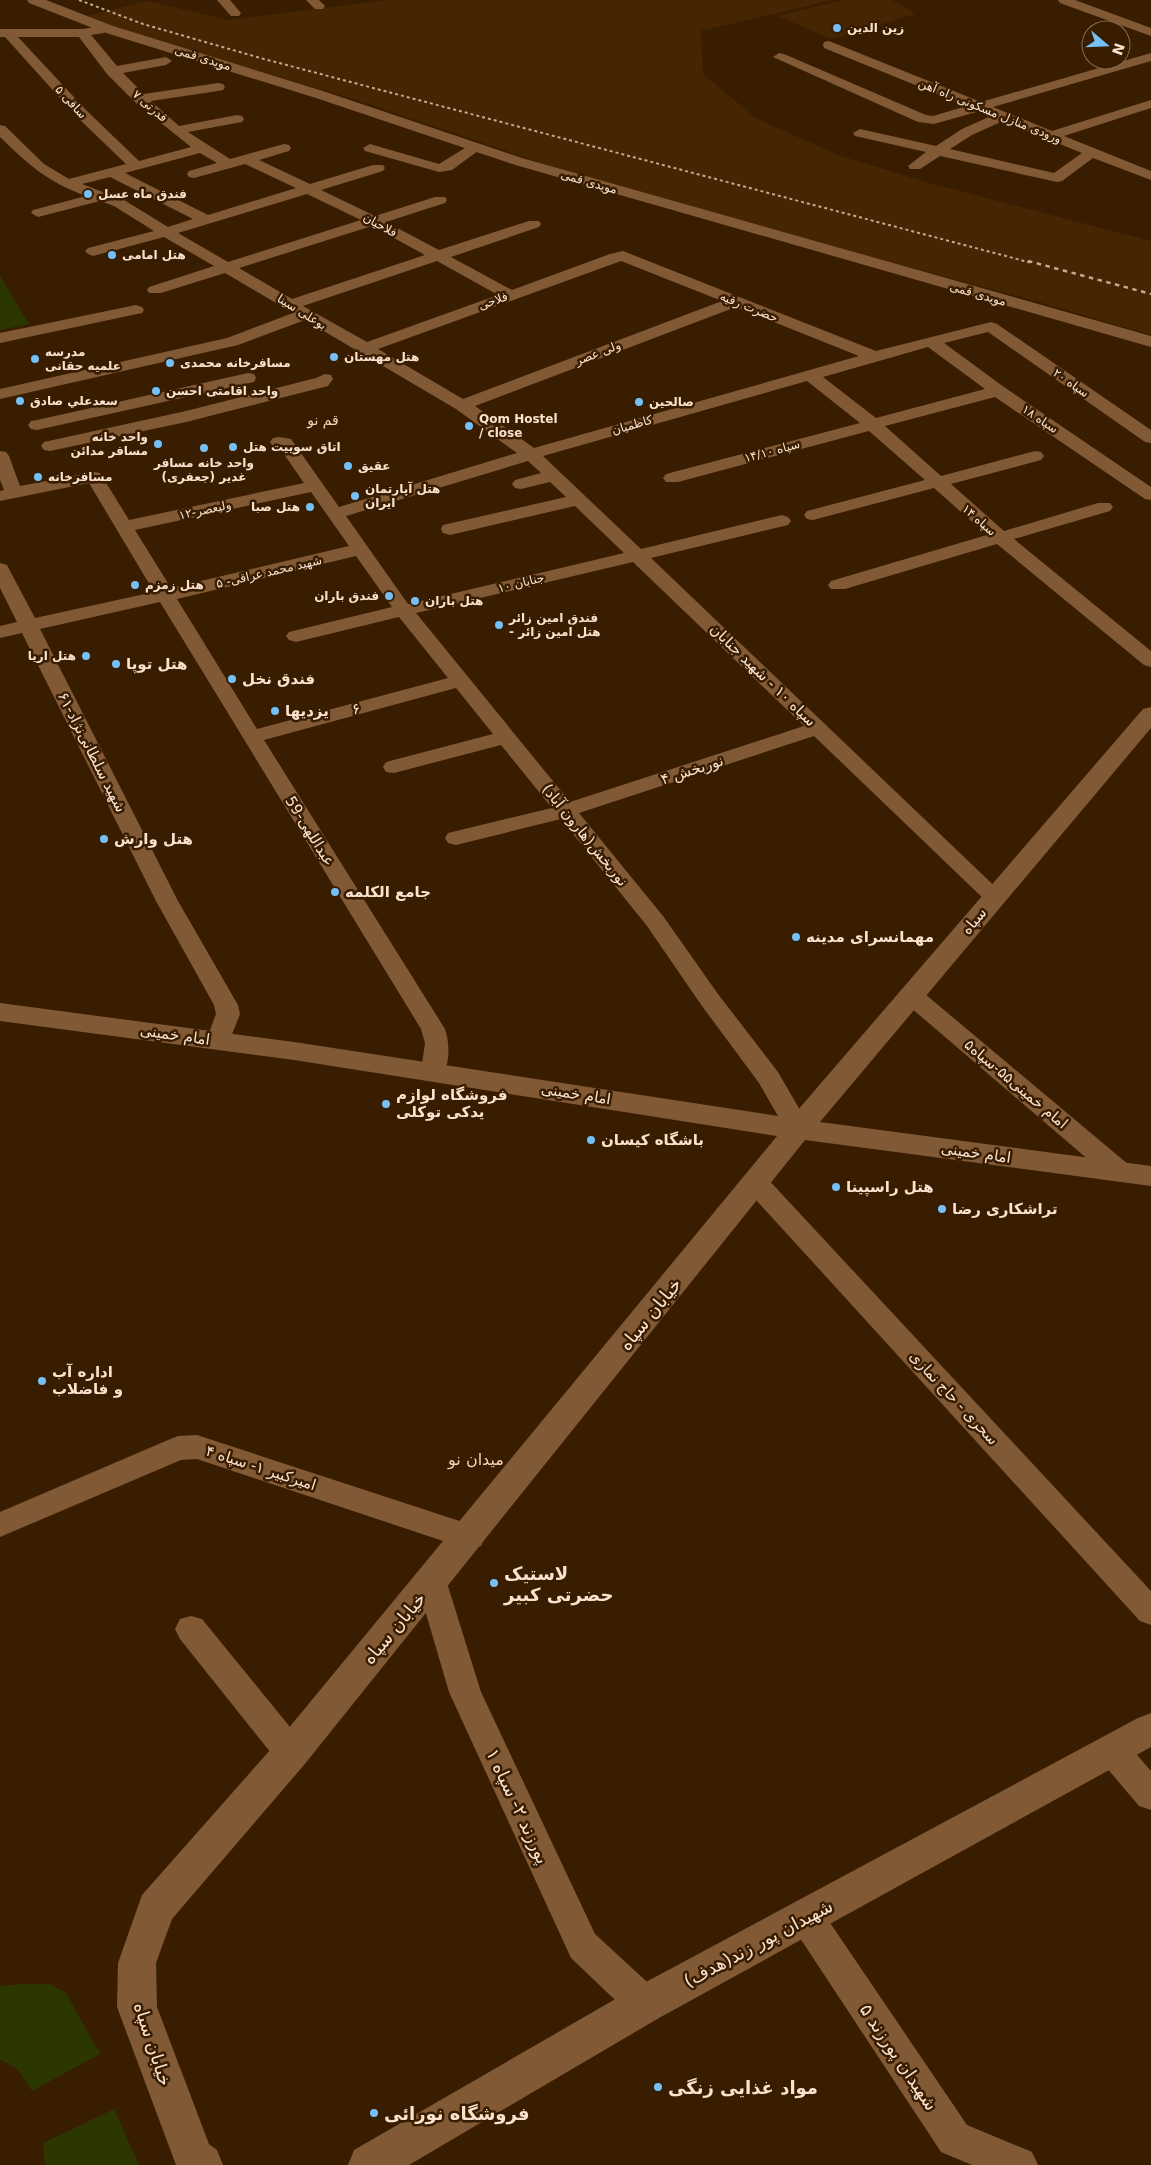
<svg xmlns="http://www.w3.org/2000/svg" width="1151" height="2165" font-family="'DejaVu Sans',Vazirmatn,sans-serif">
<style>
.built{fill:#452502}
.green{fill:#2c3700}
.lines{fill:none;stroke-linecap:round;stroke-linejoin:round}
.street{fill:#825935;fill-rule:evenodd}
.secondary{fill:#825935;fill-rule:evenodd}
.rail-far1{stroke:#c2a993;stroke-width:2;stroke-dasharray:3 3;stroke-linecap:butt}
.rail{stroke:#c2a993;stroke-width:2.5;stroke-dasharray:4.5 4.5;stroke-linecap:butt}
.poi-dot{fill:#75c0f6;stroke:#391d01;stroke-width:2}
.labels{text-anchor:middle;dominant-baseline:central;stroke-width:5;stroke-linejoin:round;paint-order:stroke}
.far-poi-label{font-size:12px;font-weight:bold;fill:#fae2cf;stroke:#391d01;text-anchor:start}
.far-street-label{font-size:12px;fill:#fae2cf;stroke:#391d01}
.far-neighbourhood-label{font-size:14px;fill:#f8d3b4;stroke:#391d01}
.poi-label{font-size:15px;font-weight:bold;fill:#fae2cf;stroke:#391d01;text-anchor:start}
.street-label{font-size:15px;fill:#fae2cf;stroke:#391d01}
.neighbourhood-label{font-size:16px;fill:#f8d3b4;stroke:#391d01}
.near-street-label{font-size:18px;fill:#fae2cf;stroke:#391d01}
.near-poi-label{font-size:18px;font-weight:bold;fill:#fae2cf;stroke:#391d01;text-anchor:start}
</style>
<rect width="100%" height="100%" fill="#391d01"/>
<g class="built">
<polygon points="389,0 833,0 701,31 703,74 756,118 838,155 929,183 1151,241 1151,335 1025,298 744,223 550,166 351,98 143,38 84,17 147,1 228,20"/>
<polygon points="843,0 892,0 916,14 832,39 777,16"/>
</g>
<g class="green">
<polygon points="0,276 29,324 0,330"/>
<polygon points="23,1984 50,1984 66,1993 100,2054 32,2091 18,2070 0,2059 0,1986"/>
<polygon points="114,2109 139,2165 45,2165 43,2143"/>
</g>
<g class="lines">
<g class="street">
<polygon points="217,0 230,0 241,13 239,16 231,16"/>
<polygon points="306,0 319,0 325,6 323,9 315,9"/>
<polygon points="1058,0 1075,0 1151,28 1151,36 1060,3"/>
<path d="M 100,26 L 106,30 L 104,33 L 91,35 L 117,66 L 166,57 L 172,61 L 166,65 L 123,73 L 144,94 L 218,83 L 223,84 L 225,87 L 223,90 L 218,91 L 151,101 L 179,126 L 237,115 L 242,116 L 244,119 L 242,122 L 188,132 L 230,159 L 284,144 L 289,145 L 291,148 L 289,151 L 259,160 L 310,184 L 373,165 L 383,165 L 385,168 L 383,171 L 321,190 L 375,216 L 435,197 L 445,197 L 447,200 L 445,203 L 386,222 L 439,250 L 529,221 L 539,221 L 541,224 L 539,227 L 451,257 L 512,290 L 610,254 L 623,251 L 876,351 L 991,322 L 997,324 L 1151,430 L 1151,443 L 1145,442 L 988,332 L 944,343 L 1004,387 L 1151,487 L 1151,500 L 1145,499 L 995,397 L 885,426 L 941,476 L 1035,451 L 1041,452 L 1044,456 L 1041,460 L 951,484 L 1004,531 L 1098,503 L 1110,503 L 1113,507 L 1110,511 L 1014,539 L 1151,651 L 1151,667 L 1144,665 L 997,544 L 845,589 L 831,589 L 828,585 L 831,581 L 987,535 L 934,488 L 813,520 L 807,519 L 804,515 L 807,511 L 925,480 L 869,431 L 678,482 L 666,482 L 663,478 L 666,474 L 860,423 L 807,381 L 543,456 L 641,549 L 782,515 L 788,517 L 791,521 L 788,525 L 651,558 L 1006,897 L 1003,902 L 995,904 L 987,902 L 814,736 L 579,813 L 663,916 L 718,994 L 778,1072 L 811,1129 L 807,1135 L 798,1138 L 789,1135 L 759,1083 L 702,1006 L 647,926 L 561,819 L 456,845 L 448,843 L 445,838 L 448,833 L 552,808 L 501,745 L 394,773 L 386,772 L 383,767 L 386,762 L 493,734 L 456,688 L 264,740 L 445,1029 C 450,1044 450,1063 442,1077 L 433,1079 L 424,1077 L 421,1071 L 425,1043 L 421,1029 L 160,602 L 40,629 L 178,901 L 238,1005 L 240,1014 L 227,1047 L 218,1049 L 209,1047 L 206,1041 L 216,1014 L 214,1005 L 156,901 L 22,633 L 0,638 L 0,626 L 17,622 L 0,588 L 0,563 L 7,565 L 9,569 L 35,618 L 154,592 L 89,483 L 0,501 L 0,491 L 4,490 L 0,480 L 0,451 L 6,452 L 9,456 L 20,486 L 94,472 L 100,473 L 129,520 L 304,483 L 279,447 L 273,446 L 270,442 L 273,438 L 279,437 L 291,439 L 339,507 L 517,453 L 456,409 L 305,320 L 238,345 L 0,399 L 0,389 L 227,338 L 293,313 L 225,273 L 161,293 L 149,293 L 147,290 L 149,287 L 214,266 L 164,237 L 93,256 L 88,254 L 85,251 L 88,248 L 154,231 L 114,206 L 100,201 L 38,217 L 31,213 L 33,210 L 86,196 C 46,181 29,165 0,137 L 0,125 L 5,126 L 44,164 L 69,179 L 126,164 L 77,117 L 5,37 L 0,37 L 0,29 L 83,29 ZM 18,37 L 79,37 L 107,74 L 135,102 L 191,147 L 139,161 L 87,111 ZM 200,153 L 217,163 L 189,171 L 187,174 L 189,177 L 194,178 L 245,164 L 296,188 L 208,215 L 125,173 ZM 110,177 L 193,219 L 168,227 L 124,200 L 82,184 ZM 307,194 L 361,220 L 228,262 L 178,233 ZM 372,226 L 425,255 L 292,299 L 239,268 ZM 437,261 L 498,295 L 367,342 L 303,306 ZM 621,261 L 722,301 L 463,399 L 378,349 ZM 736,307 L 859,356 L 534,448 L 475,406 ZM 928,347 L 985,389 L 876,418 L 823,377 ZM 528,461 L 541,473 L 515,480 L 512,484 L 515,488 L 521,489 L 550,482 L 566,497 L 443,525 L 441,529 L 443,533 L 450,535 L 575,506 L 624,553 L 408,604 L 346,516 ZM 311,492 L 349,546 L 171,588 L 135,530 ZM 356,556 L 392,607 L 289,632 L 286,636 L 289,640 L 296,642 L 399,617 L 448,678 L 257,729 L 177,599 ZM 633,562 L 804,726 L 570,802 L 416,613 Z"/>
<path d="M 829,41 L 981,102 L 1151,53 L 1151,61 L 993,107 L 1052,131 L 1151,100 L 1151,108 L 1064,136 L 1151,171 L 1151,180 L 1093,158 L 1062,181 L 1057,182 L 940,156 L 920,169 L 910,169 L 908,166 L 926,152 L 855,136 L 853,133 L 860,129 L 936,146 L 962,129 L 991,116 L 980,111 L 934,124 L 918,122 L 773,57 L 779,53 L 784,54 L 926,115 L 933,116 L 967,106 L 824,48 L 823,45 L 824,42 ZM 1003,121 L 1082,153 L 1054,173 L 950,149 L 972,135 Z"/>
<polygon points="370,144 439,164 470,145 480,145 482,148 452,170 439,172 365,151 363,148"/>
<polygon points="136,305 142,307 144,310 142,313 0,343 0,333"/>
<polygon points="248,373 254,374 256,378 254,382 37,430 31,429 28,425 31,421 37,420"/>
<polygon points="325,374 331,375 333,379 328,386 186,422 50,451 44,450 41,446 44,442 186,411 316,378"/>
<polygon points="911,987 919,989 1129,1165 1133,1172 1129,1179 1120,1181 1111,1179 903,1001 899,995 903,989"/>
<polygon points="756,1174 765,1176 1151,1591 1151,1625 1140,1621 747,1190 743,1183 747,1176"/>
<polygon points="197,1435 481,1528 485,1537 481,1546 470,1550 197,1459 181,1460 0,1537 0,1512 168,1440 178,1436"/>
<polygon points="432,1570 443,1574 447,1583 481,1692 595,1934 658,1992 663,2004 658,2016 645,2022 632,2016 571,1958 449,1692 417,1583 421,1574"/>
<polygon points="191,1616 202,1619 303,1743 307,1753 303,1763 291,1768 279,1763 180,1639 175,1629 180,1619"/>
<polygon points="1113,1736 1125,1741 1151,1771 1151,1810 1139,1806 1101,1761 1097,1751 1101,1741"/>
<polygon points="806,1900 818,1905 967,2125 1032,2152 1038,2165 972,2165 941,2152 794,1929 789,1917 794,1905"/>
</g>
<g class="secondary">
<polygon points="27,0 46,0 113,26 326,92 522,158 1151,336 1151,347 512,164 316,98 103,32 29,3"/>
<polygon points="1151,707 1151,728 820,1122 1151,1166 1151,1186 805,1140 304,1765 172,1919 156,1963 157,2007 209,2144 217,2150 223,2165 176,2165 117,2007 118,1963 142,1895 278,1741 777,1136 294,1060 0,1021 0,1003 294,1042 791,1118 1143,709"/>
<polygon points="1151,1713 1151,1747 659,2018 409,2165 348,2165 354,2150 631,1990 1138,1718"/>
</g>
<polyline class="rail-far1" points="79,0 143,24 264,59 1032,263"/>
<polyline class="rail" points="1028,261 1151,294"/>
</g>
<g class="poi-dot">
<circle cx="837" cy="28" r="5"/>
<circle cx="88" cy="194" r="5"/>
<circle cx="112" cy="255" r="5"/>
<circle cx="334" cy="357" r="5"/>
<circle cx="35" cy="359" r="5"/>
<circle cx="170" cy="363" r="5"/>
<circle cx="156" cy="391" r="5"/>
<circle cx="20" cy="401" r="5"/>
<circle cx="639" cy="402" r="5"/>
<circle cx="469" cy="426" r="5"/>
<circle cx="158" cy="444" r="5"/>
<circle cx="233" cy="447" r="5"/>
<circle cx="204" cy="448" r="5"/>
<circle cx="348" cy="466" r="5"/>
<circle cx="38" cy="477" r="5"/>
<circle cx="355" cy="496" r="5"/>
<circle cx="310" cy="507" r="5"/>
<circle cx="135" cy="585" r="5"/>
<circle cx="389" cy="596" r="5"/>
<circle cx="415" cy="601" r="5"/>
<circle cx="499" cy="625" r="5"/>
<circle cx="86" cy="656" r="5"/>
<circle cx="116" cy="664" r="5"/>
<circle cx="232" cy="679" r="5"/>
<circle cx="275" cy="711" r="5"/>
<circle cx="104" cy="839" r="5"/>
<circle cx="335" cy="892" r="5"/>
<circle cx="796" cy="937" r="5"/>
<circle cx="386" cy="1104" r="5"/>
<circle cx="591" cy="1140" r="5"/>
<circle cx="836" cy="1187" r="5"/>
<circle cx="942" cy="1209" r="5"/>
<circle cx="42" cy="1381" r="5"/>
<circle cx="494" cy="1583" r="5"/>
<circle cx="658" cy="2087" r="5"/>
<circle cx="374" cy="2113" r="5"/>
</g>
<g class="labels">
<g class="far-poi-label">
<text x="847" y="28">زین الدین</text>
<text x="98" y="194">فندق ماه عسل</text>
<text x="122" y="255">هتل امامی</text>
<text x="45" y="352">مدرسه<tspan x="45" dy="14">علمیه حقانی</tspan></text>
<text x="344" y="357">هتل مهستان</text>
<text x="180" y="363">مسافرخانه محمدی</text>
<text x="166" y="391">واحد اقامتی احسن</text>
<text x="30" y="401">سعدعلي صادق</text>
<text x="649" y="402">صالحین</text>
<text x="479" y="419">Qom Hostel<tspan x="479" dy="14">/ close</tspan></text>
<text x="148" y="437" text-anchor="end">واحد خانه<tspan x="148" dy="14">مسافر مدائن</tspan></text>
<text x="243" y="447">اتاق سوییت هتل</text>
<text x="204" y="463" text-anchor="middle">واحد خانه مسافر<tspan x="204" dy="14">غدیر (جعفری)</tspan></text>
<text x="358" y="466">عقیق</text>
<text x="48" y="477">مسافرخانه</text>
<text x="365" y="489">هتل آپارتمان<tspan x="365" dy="14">ایران</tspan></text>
<text x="300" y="507" text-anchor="end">هتل صبا</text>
<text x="145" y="585">هتل زمزم</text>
<text x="379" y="596" text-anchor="end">فندق باران</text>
<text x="425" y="601">هتل باران</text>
<text x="509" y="618">فندق امین زائر<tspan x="509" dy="14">- هتل امین زائر</tspan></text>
<text x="76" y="656" text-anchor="end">هتل اریا</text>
</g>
<g class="far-street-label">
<text transform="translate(203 58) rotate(17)">مویدی قمی</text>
<text transform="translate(71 102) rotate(47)">ساقی ۵</text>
<text transform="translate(150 106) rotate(41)">قدرتی ۷</text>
<text transform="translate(990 111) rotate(22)">ورودی منازل مسکونی راه آهن</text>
<text transform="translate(589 182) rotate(16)">مویدی قمی</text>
<text transform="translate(380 225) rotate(29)">فلاحیان</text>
<text transform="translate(978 294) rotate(16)">مویدی قمی</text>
<text transform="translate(493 301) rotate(-20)">فلاحی</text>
<text transform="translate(749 307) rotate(22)">حضرت رقیه</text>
<text transform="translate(302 312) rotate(32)">بوعلی سینا</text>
<text transform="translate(598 353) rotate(-21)">ولی عصر</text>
<text transform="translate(1071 383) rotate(35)">سپاه ۲۰</text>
<text transform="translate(1040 419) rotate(34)">سپاه ۱۸</text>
<text transform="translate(632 425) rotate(-16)">کاظمیان</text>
<text transform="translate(772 451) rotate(-15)">سپاه ۱۴/۱۰</text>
<text transform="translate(205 510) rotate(-12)">ولیعصر-۱۲</text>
<text transform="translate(979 520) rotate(41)">سپاه ۱۴</text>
<text transform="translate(269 572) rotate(-13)">شهید محمد عراقی- ۵</text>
<text transform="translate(521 583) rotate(-14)">جنابان ۱۰</text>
</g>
<g class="far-neighbourhood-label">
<text x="323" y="420">قم نو</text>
</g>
<g class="poi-label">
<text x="126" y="664">هتل توپا</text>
<text x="242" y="679">فندق نخل</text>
<text x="285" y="711">یزدیها</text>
<text x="114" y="839">هتل وارش</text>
<text x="345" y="892">جامع الکلمه</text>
<text x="806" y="937">مهمانسرای مدینه</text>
<text x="396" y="1095">فروشگاه لوازم<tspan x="396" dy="17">یدکی توکلی</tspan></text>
<text x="601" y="1140">باشگاه کیسان</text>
<text x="846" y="1187">هتل راسپینا</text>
<text x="952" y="1209">تراشکارى رضا</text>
<text x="52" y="1372">اداره آب<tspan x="52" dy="17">و فاضلاب</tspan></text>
</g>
<g class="street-label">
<text transform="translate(763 675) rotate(44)">سپاه ۱۰ - شهید جنابان</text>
<text transform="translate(356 709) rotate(-15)">۶</text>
<text transform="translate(92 752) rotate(63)">شهید سلطانی‌نژاد-۶۱</text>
<text transform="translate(692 770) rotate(-18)">نوربخش ۴</text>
<text transform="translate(310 831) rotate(58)">عبداللهی-59</text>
<text transform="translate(585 835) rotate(51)">نوربخش(هارون آباد)</text>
<text transform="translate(974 921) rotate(-50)">سپاه</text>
<text transform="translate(175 1035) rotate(8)">امام خمینی</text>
<text transform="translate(1016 1084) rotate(40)">امام خمینی۵۵-سپاه۵</text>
<text transform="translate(576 1094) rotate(9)">امام خمینی</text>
<text transform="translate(976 1153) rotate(8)">امام خمینی</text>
<text transform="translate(954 1398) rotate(47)">سحری - حاج نمازی</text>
<text transform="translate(261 1468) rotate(18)">امیرکبیر ۱- سپاه ۴</text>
</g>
<g class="neighbourhood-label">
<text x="476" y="1459">میدان نو</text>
</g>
<g class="near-street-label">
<text transform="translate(650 1314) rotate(-51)">خیابان سپاه</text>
<text transform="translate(394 1628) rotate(-50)">خیابان سپاه</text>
<text transform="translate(518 1806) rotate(65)">پورزند ۲- سپاه ۱</text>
<text transform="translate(758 1943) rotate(-28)">شهیدان پور زند(هدف)</text>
<text transform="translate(153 2044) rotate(72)">خیابان سپاه</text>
<text transform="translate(899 2057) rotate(56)">شهیدان پورزند ۵</text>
</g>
<g class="near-poi-label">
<text x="504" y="1573">لاستیک<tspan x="504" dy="21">حضرتی کبیر</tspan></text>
<text x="668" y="2087">مواد غذایی زنگی</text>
<text x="384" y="2113">فروشگاه نورائی</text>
</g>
</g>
<g transform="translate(1106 45) rotate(109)"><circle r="24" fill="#391d01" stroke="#866c53"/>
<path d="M0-4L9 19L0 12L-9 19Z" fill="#75c0f6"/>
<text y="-8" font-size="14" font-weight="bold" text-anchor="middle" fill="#fae2cf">N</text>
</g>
</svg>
